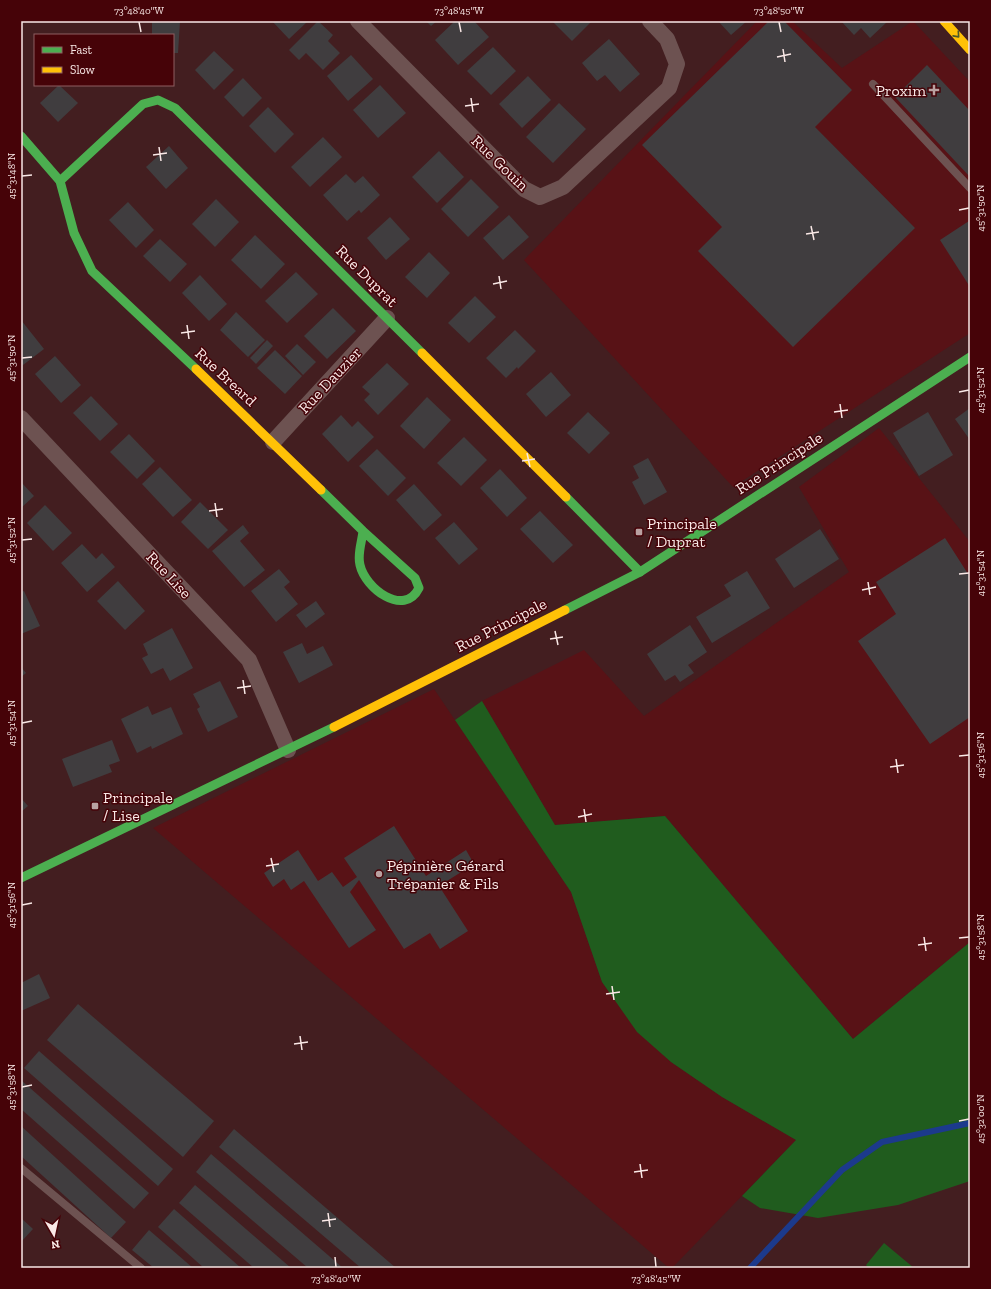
<svg xmlns="http://www.w3.org/2000/svg" width="991" height="1289" font-family="'Zilla Slab',serif">
<style>
.built{fill:#581216}
.green{fill:#205c1e}
.lines{fill:none;stroke-linecap:round;stroke-linejoin:round}
.stream{stroke:#1c3a8c;stroke-width:6}
.building{fill:#403d3f}
.lane{stroke:#6d5251;stroke-width:8}
.street{stroke:#6d5251;stroke-width:16}
.fast{stroke:#4caf50;stroke-width:9}
.slow{stroke:#ffc107;stroke-width:9}
.oneway{stroke:#49592c}
.ticks{fill:none;stroke:#f9e8e6;stroke-width:1.5}
.poi-dot{fill:#b9a1a1;stroke:#460308;stroke-width:1.5}
.labels{text-anchor:middle;dominant-baseline:central;stroke-width:3;stroke-linejoin:round;paint-order:stroke}
.poi-label{font-size:16px;fill:#f9e8e6;stroke:#460308;text-anchor:start}
.street-label{font-size:16px;fill:#f9e8e6;stroke:#460308}
.neatline{fill:none;stroke:#f9e8e6;stroke-width:1.5}
.ticks-label{font-size:10px;text-anchor:middle;fill:#f9e8e6}
</style>
<rect width="100%" height="100%" fill="#431e20"/>
<g class="built">
<polygon points="757,21 792,21 842,68 913,21 970,82 970,333 733,487 524,260"/>
<polygon points="879,428 970,542 970,942 853,1039 665,816 555,825 482,701 584,650 644,716 849,572 799,487"/>
<polygon points="434,689 571,892 602,982 637,1031 671,1062 722,1097 796,1140 672,1268 669,1268 153,828"/>
</g>
<g class="green">
<polygon points="482,701 555,825 665,816 853,1039 970,942 970,1181 898,1205 818,1218 760,1208 742,1196 796,1140 722,1097 671,1062 637,1032 602,982 571,892 455,720"/>
<polygon points="884,1243 914,1268 869,1268 866,1265"/>
</g>
<g class="lines">
<polyline class="stream" points="750,1268 842,1170 882,1142 970,1123"/>
</g>
<g class="building">
<polygon points="152,21 180,21 178,53 173,53 173,35 152,35"/>
<polygon points="272,21 308,21 289,39"/>
<polygon points="318,21 333,35 328,41 340,53 323,70 306,53 299,60 289,50"/>
<polygon points="426,21 437,21 431,26"/>
<polygon points="455,21 474,21 489,37 458,65 435,40"/>
<polygon points="552,21 590,21 591,22 572,41"/>
<polygon points="718,21 747,21 731,35"/>
<polygon points="769,21 784,21 852,90 815,127 915,228 793,347 698,251 722,227 642,145"/>
<polygon points="841,21 888,21 870,38 861,28 854,35"/>
<polygon points="609,39 640,74 620,92 605,75 597,81 582,63"/>
<polygon points="493,47 516,71 491,95 467,71"/>
<polygon points="214,51 234,70 214,90 195,70"/>
<polygon points="351,55 373,79 348,101 327,76"/>
<polygon points="927,65 970,111 970,177 895,97"/>
<polygon points="528,76 551,100 522,128 499,104"/>
<polygon points="243,78 262,98 243,117 224,97"/>
<polygon points="59,85 78,103 58,122 40,103"/>
<polygon points="380,85 406,113 378,138 353,110"/>
<polygon points="559,103 586,129 553,163 526,137"/>
<polygon points="268,107 294,134 275,153 249,126"/>
<polygon points="323,137 342,157 310,187 291,167"/>
<polygon points="169,146 188,168 166,189 146,167"/>
<polygon points="439,151 464,177 437,203 412,177"/>
<polygon points="346,174 355,183 363,176 380,195 361,213 359,210 347,221 323,195"/>
<polygon points="471,179 499,207 468,237 441,209"/>
<polygon points="216,199 239,222 215,247 192,224"/>
<polygon points="128,202 154,230 136,248 109,220"/>
<polygon points="509,215 529,237 503,260 483,238"/>
<polygon points="390,217 410,239 386,260 367,238"/>
<polygon points="969,221 970,222 970,287 940,240"/>
<polygon points="255,235 285,264 261,289 231,260"/>
<polygon points="160,239 187,264 170,282 143,256"/>
<polygon points="429,252 450,273 427,298 405,277"/>
<polygon points="296,272 318,294 287,323 265,301"/>
<polygon points="200,275 227,304 209,321 182,293"/>
<polygon points="475,296 496,317 469,343 448,323"/>
<polygon points="333,308 356,331 327,359 304,336"/>
<polygon points="236,312 265,340 248,357 220,330"/>
<polygon points="21,320 44,349 23,365 21,363"/>
<polygon points="515,330 536,351 518,369 517,367 506,378 486,358"/>
<polygon points="267,340 273,346 256,364 250,358"/>
<polygon points="297,344 316,362 303,375 285,356"/>
<polygon points="275,350 302,376 285,394 257,368"/>
<polygon points="55,356 81,385 61,403 35,374"/>
<polygon points="387,363 409,384 378,415 364,400 370,394 362,387"/>
<polygon points="551,372 571,395 546,417 526,394"/>
<polygon points="91,396 118,424 100,441 73,413"/>
<polygon points="427,397 451,420 424,449 400,426"/>
<polygon points="970,408 970,440 955,419"/>
<polygon points="588,412 610,433 589,454 567,433"/>
<polygon points="928,412 953,455 919,476 893,433"/>
<polygon points="341,415 352,427 358,421 374,437 348,462 322,434"/>
<polygon points="129,434 155,461 137,479 110,452"/>
<polygon points="464,437 487,460 461,486 437,463"/>
<polygon points="377,449 406,478 388,496 359,466"/>
<polygon points="648,458 667,492 644,505 632,482 639,478 633,466"/>
<polygon points="160,467 192,500 173,517 142,484"/>
<polygon points="500,469 527,498 507,517 480,488"/>
<polygon points="21,482 34,496 21,508"/>
<polygon points="414,484 442,515 424,531 396,500"/>
<polygon points="200,502 228,530 208,549 181,522"/>
<polygon points="45,505 72,533 53,551 27,523"/>
<polygon points="540,511 573,545 553,563 520,529"/>
<polygon points="454,522 478,549 459,565 435,538"/>
<polygon points="243,525 249,533 240,541 265,570 244,587 212,551"/>
<polygon points="820,529 839,559 794,588 775,559"/>
<polygon points="945,538 970,577 970,717 930,744 858,641 896,614 876,582"/>
<polygon points="82,544 96,559 102,553 115,567 87,592 61,563"/>
<polygon points="279,569 290,582 284,587 298,604 276,622 251,591"/>
<polygon points="747,571 770,608 712,643 696,617 731,596 724,585"/>
<polygon points="118,581 145,611 125,630 97,601"/>
<polygon points="24,591 40,626 21,634 21,592"/>
<polygon points="316,601 325,614 306,628 296,615"/>
<polygon points="690,625 707,652 688,665 694,673 680,682 675,675 665,681 647,654"/>
<polygon points="172,628 193,668 170,681 163,668 151,674 142,658 148,655 143,644"/>
<polygon points="302,643 307,654 323,646 333,665 299,683 283,652"/>
<polygon points="21,667 26,673 21,677"/>
<polygon points="220,681 238,717 208,732 197,709 200,707 193,694"/>
<polygon points="148,706 152,715 171,707 183,734 152,749 151,746 137,753 121,719"/>
<polygon points="112,740 120,761 109,765 112,772 73,787 62,759"/>
<polygon points="21,798 28,806 21,812"/>
<polygon points="394,826 426,876 466,850 474,864 439,886 468,931 440,949 430,933 404,949 359,880 350,892 376,930 349,948 304,881 291,890 284,879 273,887 264,873 298,850 318,881 332,872 343,887 357,877 344,858"/>
<polygon points="39,974 50,998 21,1011 21,983"/>
<polygon points="78,1004 214,1121 183,1157 47,1040"/>
<polygon points="39,1051 173,1169 158,1186 24,1068"/>
<polygon points="21,1080 149,1193 134,1209 21,1109"/>
<polygon points="21,1126 126,1222 111,1238 21,1156"/>
<polygon points="234,1129 396,1268 361,1268 219,1147"/>
<polygon points="211,1154 343,1268 308,1268 196,1172"/>
<polygon points="195,1185 291,1268 254,1268 179,1203"/>
<polygon points="174,1209 241,1268 204,1268 158,1227"/>
<polygon points="21,1218 33,1229 21,1242"/>
<polygon points="149,1230 193,1268 154,1268 132,1250"/>
</g>
<g class="lines">
<g class="lane">
<polyline points="873,84 970,188"/>
<polyline points="21,1168 141,1268"/>
</g>
<g class="street">
<polyline points="358,21 524,189 540,197 563,187 669,88 677,64 667,39 650,21"/>
<polyline points="21,418 249,660 288,750"/>
<polyline points="273,442 387,318"/>
</g>
<g class="fast">
<polyline points="21,136 60,181 74,233 92,271 196,369"/>
<polyline points="60,181 143,104 158,100 175,108 422,353"/>
<path d="M 321,490 L 363,531 L 415,578 L 419,588 C 404,618 365,588 360,565 C 357,554 362,542 363,531"/>
<polyline points="566,497 640,572"/>
<polyline points="565,610 640,572 970,357"/>
<polyline points="21,878 334,727"/>
</g>
<g class="slow">
<polyline points="944,21 970,50"/>
<polyline points="422,353 566,497"/>
<polyline points="196,369 321,490"/>
<polyline points="334,727 565,610"/>
</g>
</g>
<defs><path id="oneway-chevron" d="M-2-3.5L2.5 0L-2 3.5" fill="none" stroke-width="1.6" stroke-linecap="round" stroke-linejoin="round"/></defs>
<use class="oneway" href="#oneway-chevron" transform="translate(957 35) rotate(48)"/>
<path class="ticks" d="M 139,22 L 141,32M 459,22 L 461,32M 779,22 L 781,32M 783,49 L 785,62M 777,57 L 791,54M 471,98 L 473,112M 465,106 L 479,104M 159,147 L 161,161M 153,155 L 167,153M 22,176 L 32,175M 959,210 L 969,208M 811,226 L 814,240M 806,234 L 819,232M 499,276 L 501,289M 493,284 L 507,281M 187,325 L 189,339M 181,333 L 195,331M 22,358 L 32,357M 959,392 L 969,390M 840,404 L 842,418M 834,412 L 848,410M 527,453 L 530,467M 522,461 L 535,459M 215,503 L 217,517M 209,511 L 223,509M 22,540 L 32,539M 959,574 L 969,573M 868,582 L 870,595M 862,590 L 876,587M 555,631 L 558,645M 550,639 L 563,637M 243,680 L 245,694M 237,688 L 251,686M 22,723 L 32,721M 959,756 L 969,755M 896,759 L 898,773M 890,767 L 904,765M 584,809 L 586,822M 578,817 L 592,814M 271,858 L 274,872M 266,866 L 279,864M 22,905 L 32,903M 924,937 L 926,951M 959,938 L 969,937M 918,945 L 932,943M 612,986 L 614,1000M 606,994 L 620,992M 300,1036 L 302,1050M 294,1044 L 308,1042M 22,1087 L 32,1085M 959,1121 L 969,1119M 640,1164 L 642,1178M 634,1172 L 648,1170M 328,1213 L 330,1227M 322,1221 L 336,1219M 335,1257 L 336,1267M 655,1257 L 656,1267"/>
<g class="poi-dot">
<path d="M932 84h4v4h4v4h-4v4h-4v-4h-4v-4h4z"/>
<rect x="635" y="528" width="8" height="8" rx="2"/>
<rect x="91" y="802" width="8" height="8" rx="2"/>
<circle cx="379" cy="874" r="4"/>
</g>
<g class="labels">
<g class="poi-label">
<text x="926" y="90" text-anchor="end">Proxim</text>
<text x="647" y="523">Principale<tspan x="647" dy="18">/ Duprat</tspan></text>
<text x="103" y="797">Principale<tspan x="103" dy="18">/ Lise</tspan></text>
<text x="387" y="865">Pépinière Gérard<tspan x="387" dy="18">Trépanier &amp; Fils</tspan></text>
</g>
<g class="street-label">
<text transform="translate(500 163) rotate(44)">Rue Gouin</text>
<text transform="translate(367 276) rotate(45)">Rue Duprat</text>
<text transform="translate(226 377) rotate(43)">Rue Breard</text>
<text transform="translate(330 380) rotate(-47)">Rue Dauzier</text>
<text transform="translate(779 463) rotate(-33)">Rue Principale</text>
<text transform="translate(169 575) rotate(47)">Rue Lise</text>
<text transform="translate(501 625) rotate(-27)">Rue Principale</text>
</g>
</g>
<rect width="991" height="1289" fill="none" stroke="#460308" stroke-width="44"/>
<rect x="34" y="34" width="140" height="52" fill="#460308" stroke="#8e5f61"/>
<rect x="42" y="47" width="20" height="6" fill="#4caf50" stroke="#8e5f61"/>
<text x="70" y="54" font-size="12" fill="#f9e8e6">Fast</text>
<rect x="42" y="67" width="20" height="6" fill="#ffc107" stroke="#8e5f61"/>
<text x="70" y="74" font-size="12" fill="#f9e8e6">Slow</text>
<g transform="translate(54 1235) rotate(171)" stroke="#460308" stroke-width="3" paint-order="stroke">
<path d="M0-3L7 15L0 10L-7 15Z" fill="#f9e8e6"/>
<text y="-6" font-size="11" font-weight="bold" text-anchor="middle" fill="#f9e8e6">N</text>
</g>
<rect x="22" y="22" width="947" height="1245" class="neatline"/>
<g class="ticks-label">
<text x="139" y="14">73°48'40"W</text>
<text x="459" y="14">73°48'45"W</text>
<text x="779" y="14">73°48'50"W</text>
<text transform="translate(11 176) rotate(-90)" y="4">45°31'48"N</text>
<text transform="translate(980 208) rotate(-90)" y="4">45°31'50"N</text>
<text transform="translate(11 358) rotate(-90)" y="4">45°31'50"N</text>
<text transform="translate(980 390) rotate(-90)" y="4">45°31'52"N</text>
<text transform="translate(11 540) rotate(-90)" y="4">45°31'52"N</text>
<text transform="translate(980 573) rotate(-90)" y="4">45°31'54"N</text>
<text transform="translate(11 723) rotate(-90)" y="4">45°31'54"N</text>
<text transform="translate(980 755) rotate(-90)" y="4">45°31'56"N</text>
<text transform="translate(11 905) rotate(-90)" y="4">45°31'56"N</text>
<text transform="translate(980 937) rotate(-90)" y="4">45°31'58"N</text>
<text transform="translate(11 1087) rotate(-90)" y="4">45°31'58"N</text>
<text transform="translate(980 1119) rotate(-90)" y="4">45°32'00"N</text>
<text x="336" y="1282">73°48'40"W</text>
<text x="656" y="1282">73°48'45"W</text>
</g>
</svg>
